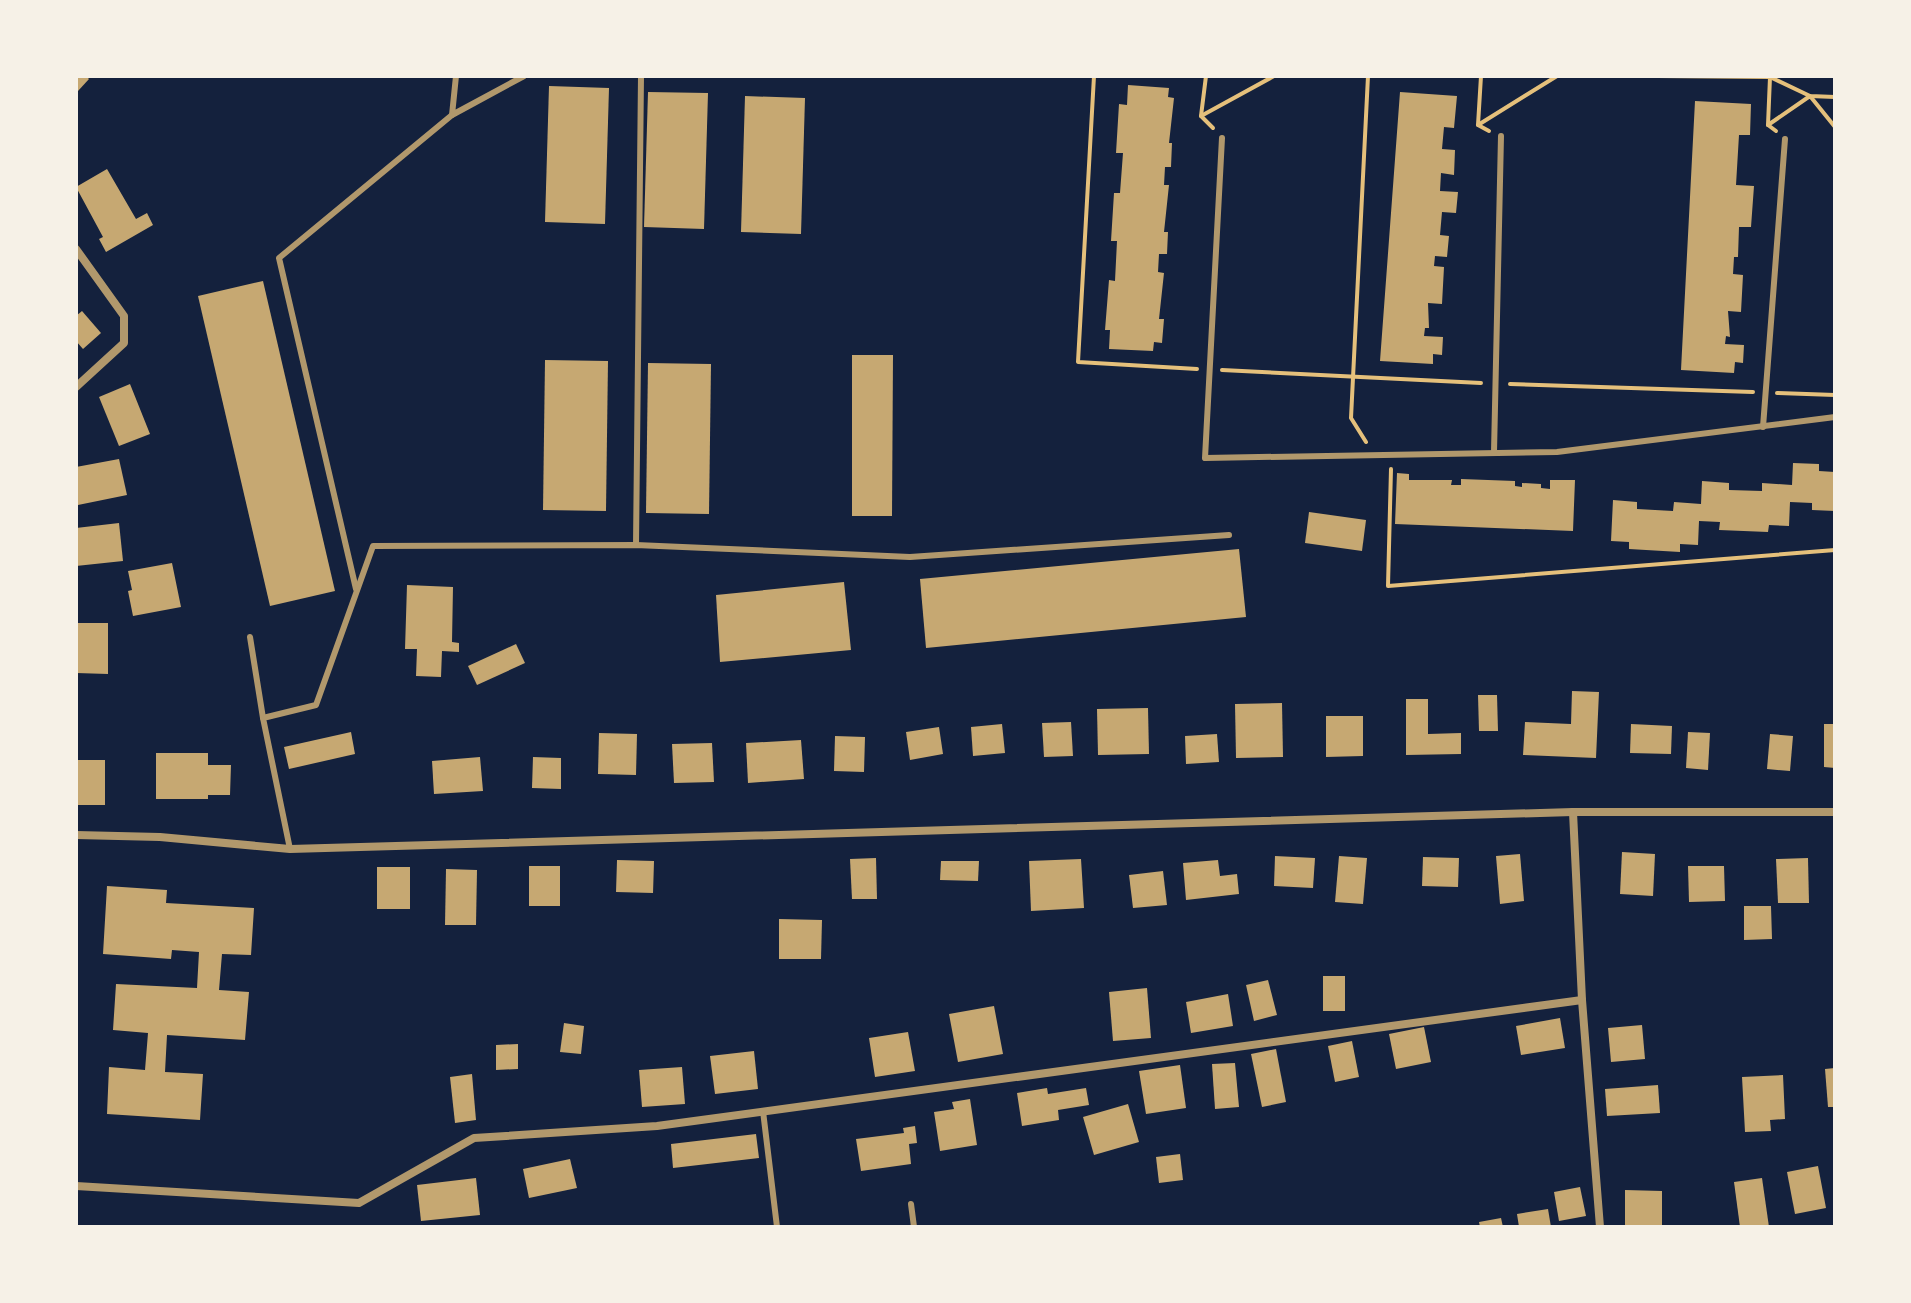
<svg xmlns="http://www.w3.org/2000/svg" width="1911" height="1303" font-family="'Roboto Serif',serif">
<style>
.building{fill:#c6a872}
.lines{fill:none;stroke-linecap:round;stroke-linejoin:round}
.path{stroke:#e5c07b;stroke-width:4}
.service{stroke:#b1986c;stroke-width:6}
.minor{stroke:#b1986c;stroke-width:8}
</style>
<rect width="100%" height="100%" fill="#14213d"/>
<g class="building">
<polygon points="76,76 86,76 89,79 78,91"/>
<polygon points="1128,85 1169,88 1168,97 1174,98 1169,143 1172,143 1171,167 1165,167 1164,185 1169,185 1164,232 1168,232 1167,254 1159,254 1158,272 1164,273 1159,319 1164,319 1162,343 1154,342 1153,351 1109,349 1110,330 1105,330 1109,280 1115,281 1117,241 1111,241 1114,193 1120,193 1123,153 1116,153 1119,104 1127,105"/>
<polygon points="549,86 609,88 605,224 545,222"/>
<polygon points="648,92 708,93 704,229 644,227"/>
<polygon points="1400,92 1457,96 1454,128 1444,127 1442,149 1455,150 1454,175 1441,173 1440,191 1458,192 1456,213 1442,212 1440,235 1449,236 1447,257 1435,256 1434,266 1444,267 1442,304 1428,303 1429,328 1425,328 1424,336 1443,337 1442,355 1433,354 1433,364 1380,361"/>
<polygon points="745,96 805,98 801,234 741,232"/>
<polygon points="1695,101 1751,104 1750,135 1739,135 1736,185 1754,186 1751,227 1739,227 1738,257 1734,257 1733,274 1743,275 1741,312 1728,311 1730,337 1726,336 1725,344 1744,345 1743,363 1735,362 1734,373 1681,370"/>
<polygon points="107,169 136,219 147,213 153,225 106,252 99,239 103,237 76,187"/>
<polygon points="263,281 335,591 270,606 198,296"/>
<polygon points="82,311 101,333 83,349 76,341 76,316"/>
<polygon points="852,355 893,355 892,516 852,516"/>
<polygon points="545,360 608,361 606,511 543,510"/>
<polygon points="648,363 711,364 709,514 646,513"/>
<polygon points="130,384 150,434 119,446 99,397"/>
<polygon points="119,459 127,495 78,505 76,467"/>
<polygon points="1793,463 1819,464 1819,471 1835,472 1835,511 1812,510 1812,503 1790,502 1789,526 1769,525 1768,532 1719,530 1720,522 1699,521 1698,545 1680,544 1680,552 1629,549 1629,542 1611,541 1613,500 1637,502 1637,509 1673,511 1674,502 1701,504 1702,481 1729,483 1729,490 1762,491 1762,483 1792,485"/>
<polygon points="1397,473 1409,474 1409,480 1452,480 1451,485 1461,485 1461,479 1515,481 1515,486 1522,487 1522,483 1541,484 1541,488 1550,489 1550,480 1575,480 1573,531 1395,524"/>
<polygon points="1309,512 1366,520 1362,551 1305,543"/>
<polygon points="119,523 123,561 76,566 76,528"/>
<polygon points="1239,549 1246,617 926,648 920,579"/>
<polygon points="172,563 181,607 133,616 128,591 132,590 128,571"/>
<polygon points="844,582 851,650 720,662 716,595"/>
<polygon points="407,585 453,587 452,642 459,643 459,652 442,651 441,677 416,676 417,649 405,649"/>
<polygon points="76,623 108,623 108,674 76,673"/>
<polygon points="516,644 525,663 477,685 468,666"/>
<polygon points="1572,691 1599,692 1596,758 1523,755 1525,722 1571,724"/>
<polygon points="1478,695 1497,695 1498,731 1479,731"/>
<polygon points="1406,699 1428,699 1428,734 1461,733 1461,754 1406,755"/>
<polygon points="1282,703 1283,757 1236,758 1235,704"/>
<polygon points="1148,708 1149,754 1098,755 1097,709"/>
<polygon points="1326,716 1363,716 1363,756 1326,757"/>
<polygon points="1071,722 1073,756 1044,757 1042,723"/>
<polygon points="1002,724 1005,753 973,756 971,727"/>
<polygon points="1631,724 1672,726 1671,754 1630,753"/>
<polygon points="1824,724 1835,724 1835,768 1824,767"/>
<polygon points="939,727 943,754 910,760 906,732"/>
<polygon points="351,732 355,754 289,769 284,747"/>
<polygon points="1688,732 1710,733 1708,770 1686,768"/>
<polygon points="599,733 637,734 636,775 598,774"/>
<polygon points="1217,734 1219,762 1186,764 1185,736"/>
<polygon points="1770,734 1793,736 1790,771 1767,769"/>
<polygon points="835,736 865,737 864,772 834,771"/>
<polygon points="801,740 804,779 748,783 746,743"/>
<polygon points="712,743 714,782 674,783 672,744"/>
<polygon points="156,753 208,753 208,765 231,765 230,795 208,795 208,799 156,799"/>
<polygon points="480,757 483,791 434,794 432,761"/>
<polygon points="533,757 561,758 561,789 532,788"/>
<rect x="76" y="760" width="29" height="45"/>
<polygon points="1622,852 1655,854 1653,896 1620,894"/>
<polygon points="1520,854 1524,901 1500,904 1496,856"/>
<polygon points="1275,856 1315,858 1313,888 1274,886"/>
<polygon points="1339,856 1367,858 1363,904 1335,902"/>
<polygon points="1423,857 1459,858 1458,887 1422,886"/>
<polygon points="876,858 877,899 852,899 850,859"/>
<polygon points="1808,858 1809,903 1778,903 1776,859"/>
<polygon points="1081,859 1084,908 1031,911 1029,861"/>
<polygon points="617,860 654,861 653,893 616,892"/>
<polygon points="1218,860 1220,876 1237,874 1239,894 1186,900 1183,863"/>
<polygon points="941,861 979,861 978,881 940,880"/>
<rect x="529" y="866" width="31" height="40"/>
<polygon points="1688,866 1724,866 1725,901 1689,902"/>
<rect x="377" y="867" width="33" height="42"/>
<polygon points="446,869 477,870 476,925 445,925"/>
<polygon points="1163,871 1167,905 1133,908 1129,875"/>
<polygon points="107,886 167,890 166,903 254,908 251,955 222,954 219,990 249,992 245,1040 167,1035 165,1072 203,1074 200,1120 107,1114 109,1067 145,1070 148,1033 113,1030 116,984 197,988 199,952 172,950 171,959 103,954"/>
<polygon points="1744,906 1771,906 1772,939 1744,940"/>
<polygon points="779,919 822,920 821,959 779,959"/>
<rect x="1323" y="976" width="22" height="35"/>
<polygon points="1268,980 1277,1015 1254,1021 1246,985"/>
<polygon points="1147,988 1151,1038 1113,1041 1109,992"/>
<polygon points="1228,994 1233,1026 1191,1033 1186,1002"/>
<polygon points="994,1006 1003,1054 958,1062 949,1014"/>
<polygon points="1560,1018 1565,1048 1521,1055 1516,1026"/>
<polygon points="564,1023 584,1026 581,1054 560,1052"/>
<polygon points="1642,1025 1645,1059 1611,1062 1608,1028"/>
<polygon points="1424,1027 1431,1062 1396,1069 1389,1034"/>
<polygon points="908,1032 915,1071 875,1077 869,1038"/>
<polygon points="1352,1041 1359,1077 1335,1082 1328,1046"/>
<polygon points="518,1044 518,1069 496,1070 496,1045"/>
<polygon points="1276,1049 1286,1102 1262,1107 1251,1054"/>
<polygon points="754,1051 758,1089 715,1094 710,1056"/>
<polygon points="1235,1063 1239,1107 1215,1109 1212,1064"/>
<polygon points="1180,1065 1186,1108 1146,1114 1139,1071"/>
<polygon points="682,1067 685,1104 642,1107 639,1070"/>
<polygon points="1835,1068 1835,1107 1828,1107 1825,1069"/>
<polygon points="472,1074 476,1120 455,1123 450,1077"/>
<polygon points="1783,1075 1785,1119 1770,1120 1771,1131 1745,1132 1742,1077"/>
<polygon points="1658,1085 1660,1113 1607,1116 1605,1089"/>
<polygon points="1047,1088 1048,1094 1086,1088 1089,1105 1058,1110 1059,1120 1022,1126 1017,1093"/>
<polygon points="970,1099 977,1145 940,1151 934,1112 954,1109 952,1102"/>
<polygon points="1128,1104 1139,1142 1094,1155 1083,1117"/>
<polygon points="915,1126 917,1143 909,1144 911,1164 861,1171 856,1139 904,1133 903,1128"/>
<polygon points="756,1134 759,1158 673,1168 671,1144"/>
<polygon points="1180,1154 1183,1180 1159,1183 1156,1157"/>
<polygon points="570,1159 577,1188 529,1198 523,1169"/>
<polygon points="1818,1166 1826,1208 1795,1214 1787,1172"/>
<polygon points="476,1178 480,1215 421,1221 417,1185"/>
<polygon points="1762,1178 1769,1227 1740,1227 1734,1182"/>
<polygon points="1580,1187 1586,1216 1559,1221 1554,1192"/>
<polygon points="1625,1190 1662,1191 1662,1226 1625,1225"/>
<polygon points="1548,1209 1551,1227 1519,1227 1517,1214"/>
<polygon points="1501,1218 1503,1227 1480,1227 1479,1222"/>
</g>
<g class="lines">
<g class="path">
<polyline points="1094,76 1078,362 1197,369"/>
<polyline points="1206,76 1201,116 1213,128"/>
<polyline points="1481,76 1478,125 1489,131"/>
<polyline points="1657,76 1770,77 1810,96 1835,97"/>
<polyline points="1770,77 1768,125 1776,131"/>
<polyline points="1201,116 1274,76"/>
<polyline points="1478,125 1557,76"/>
<polyline points="1768,125 1810,96 1835,127"/>
<polyline points="1222,370 1481,383"/>
<polyline points="1510,384 1753,392"/>
<polyline points="1777,393 1835,395"/>
<polyline points="1366,442 1351,418 1368,76"/>
<polyline points="1391,469 1388,586 1835,550"/>
</g>
<g class="service">
<polyline points="456,76 452,115 524,76"/>
<polyline points="1222,138 1205,458 1557,452 1835,417"/>
<polyline points="1763,427 1785,139"/>
<polyline points="1494,452 1501,136"/>
<polyline points="636,545 641,76"/>
<polyline points="356,589 279,258 452,115"/>
<polyline points="250,637 263,718"/>
<polyline points="290,849 263,718 316,705 373,546 636,545 910,557 1229,535"/>
<polyline points="763,1111 777,1227"/>
<polyline points="911,1204 914,1227"/>
</g>
<g class="minor">
<polyline points="76,249 124,316 124,343 76,387"/>
<polyline points="1573,812 1582,1000 1600,1227"/>
<polyline points="76,835 160,837 290,849 1573,812 1835,812"/>
<polyline points="76,1186 359,1203 474,1138 657,1126 1582,1000"/>
</g>
</g>
<rect width="1911" height="1303" fill="none" stroke="#f6f1e7" stroke-width="156"/>
</svg>
